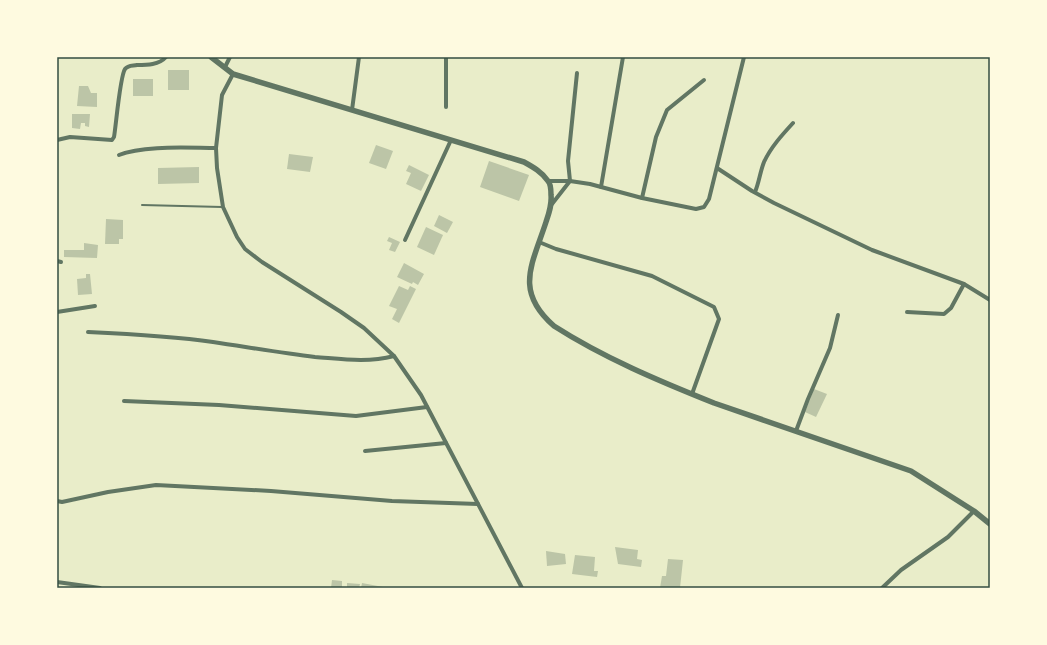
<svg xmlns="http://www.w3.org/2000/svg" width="1047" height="645" font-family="'Alegreya Sans',sans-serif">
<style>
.building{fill:#bcc5a7}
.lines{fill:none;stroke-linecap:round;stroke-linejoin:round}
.service{stroke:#617663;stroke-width:2}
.minor{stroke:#617663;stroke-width:4}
.tertiary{stroke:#617663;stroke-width:5.5}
.neatline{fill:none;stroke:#344e41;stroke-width:1.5}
</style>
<rect width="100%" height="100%" fill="#e9edc9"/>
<g class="building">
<rect x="168" y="70" width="21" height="20"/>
<rect x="133" y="79" width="20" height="17"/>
<polygon points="79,86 88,86 91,93 97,93 97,107 77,106"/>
<polygon points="72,114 90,114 89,127 85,126 85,123 81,123 80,129 72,128"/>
<polygon points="376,145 393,151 386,169 369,163"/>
<polygon points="289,154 313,157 310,172 287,169"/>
<polygon points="489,161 529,175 519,201 480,187"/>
<polygon points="409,165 429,175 421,191 406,184 411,173 406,171"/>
<polygon points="199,167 199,183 158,184 158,168"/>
<polygon points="439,215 453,222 447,233 434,226"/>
<polygon points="106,219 123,220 123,239 119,239 119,244 105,244"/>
<polygon points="426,227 443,235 434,255 417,247"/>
<polygon points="389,237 400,242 395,252 389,250 392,243 387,241"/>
<polygon points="84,243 98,245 97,258 64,257 64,250 84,250"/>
<polygon points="404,263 424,274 418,285 413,282 412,284 397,277"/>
<polygon points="86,274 90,274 92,294 78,295 77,279 86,278"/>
<polygon points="399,286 408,290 410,286 416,289 399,323 392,319 397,309 389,306"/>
<polygon points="814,389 827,394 816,417 805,412"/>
<polygon points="615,547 638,550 637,559 642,560 641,567 618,564"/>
<polygon points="546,551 565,554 566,564 547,566"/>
<polygon points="575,555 595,557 594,571 598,571 597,577 572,574"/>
<polygon points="668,559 683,560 680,588 660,588 662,576 666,576"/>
<polygon points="332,580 342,581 342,588 331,588"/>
<polygon points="347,583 360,584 359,588 347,588"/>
<polygon points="362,583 383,587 382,588 361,588"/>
</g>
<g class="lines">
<polyline class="service" points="142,205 222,207"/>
<g class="minor">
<polyline points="225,67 230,57"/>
<polyline points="233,74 222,95 216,148 217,168 223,207 237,237 245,249 262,262 341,312 364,328 394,356 421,395 522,588"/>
<polyline points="446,107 446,57"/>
<polyline points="352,110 359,57"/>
<path d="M 57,140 L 70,137 L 112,140 L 114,137 C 116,126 120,76 125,69 C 128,65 133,66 137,65 C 147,65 159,65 166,57"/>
<path d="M 119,155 C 143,145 189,148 216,148"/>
<polyline points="717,168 752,191 774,203 872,250 964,284 990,300"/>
<polyline points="549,181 570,181 590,184 642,198 696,209 704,207 709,199 744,57"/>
<polyline points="601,187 623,57"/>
<path d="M 755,192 C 759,183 760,172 764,162 C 771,147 782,135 793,123"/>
<polyline points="642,198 656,137 667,110 704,80"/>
<polyline points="552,204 570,181 568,161 577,73"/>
<polyline points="405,240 451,140"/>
<polyline points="539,242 556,249 652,276 714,307 719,319 692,394"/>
<polyline points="57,261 61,262"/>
<polyline points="57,312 95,306"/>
<polyline points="907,312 944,314 951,308 964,284"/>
<path d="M 88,332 C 130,334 171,336 213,342 C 247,347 281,353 315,357 C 342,359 367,363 394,356"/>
<polyline points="124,401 219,405 356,416 427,407"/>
<polyline points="796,431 808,399 830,348 838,315"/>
<polyline points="365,451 446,443"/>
<polyline points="57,501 62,502 108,492 156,485 271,491 392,501 478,504"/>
<polyline points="57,582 100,588"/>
<polyline points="882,588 901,570 948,537 974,511"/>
</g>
<path class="tertiary" d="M 211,57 L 233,74 L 524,162 C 533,167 542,172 548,181 C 551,184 551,191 551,195 C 552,205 549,213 546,222 C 532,265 514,291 554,326 C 604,358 659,381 714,403 L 911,471 L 974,511 L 990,524"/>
</g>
<rect width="1047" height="645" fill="none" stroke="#fefae0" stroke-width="116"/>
<rect x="58" y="58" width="931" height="529" class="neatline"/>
</svg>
